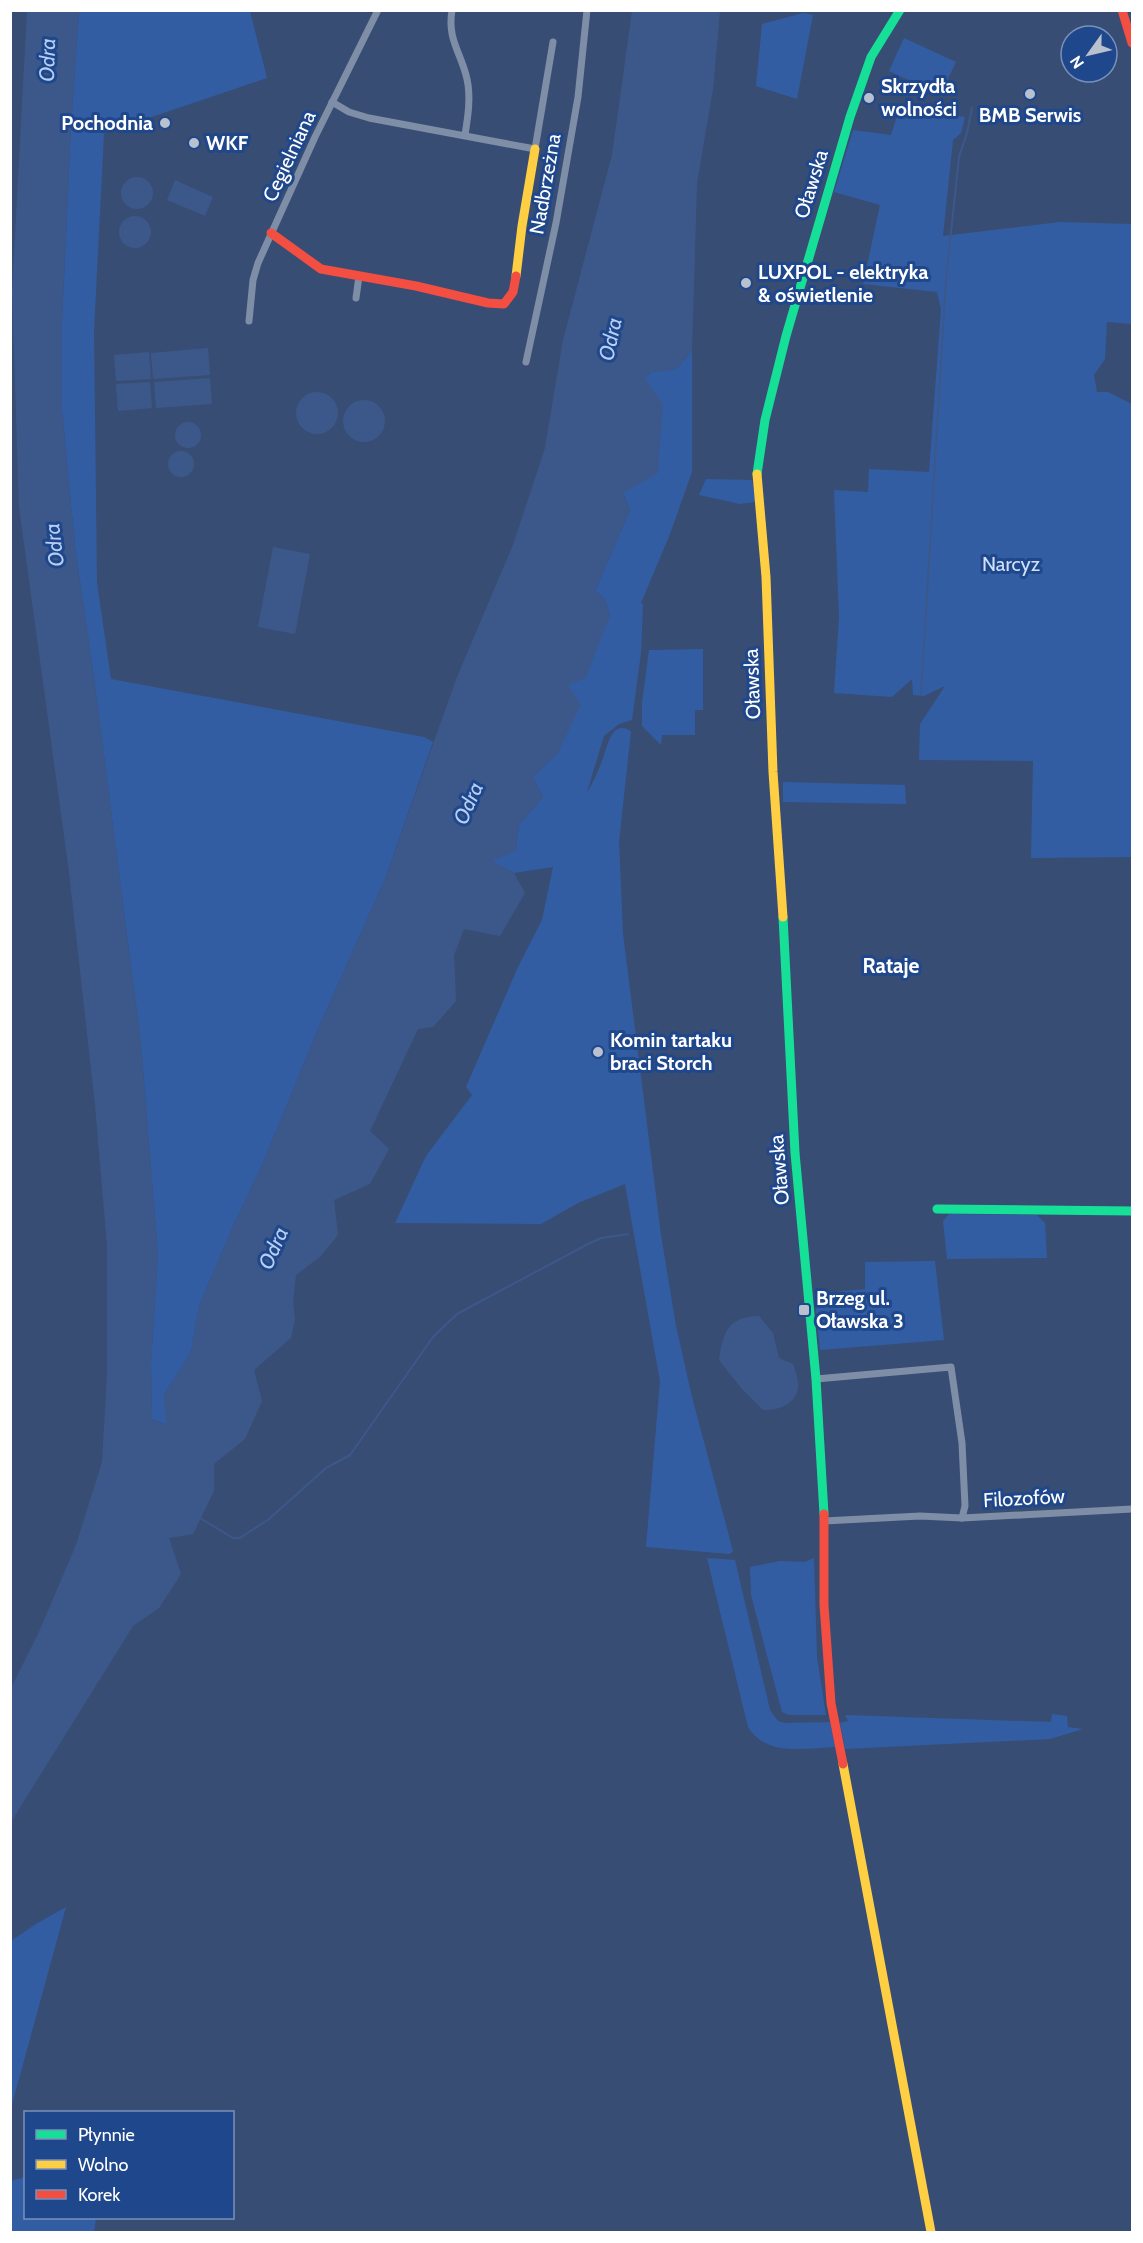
<svg xmlns="http://www.w3.org/2000/svg" width="1143" height="2243" font-family="Cabin,sans-serif">
<style>
.green{fill:#335da3}
.water{fill:#3c588a}
.lines{fill:none;stroke-linecap:round;stroke-linejoin:round}
.stream{stroke:#3c588a;stroke-width:2}
.street{stroke:#7f8ea7;stroke-width:7}
.fast{stroke:#16e098;stroke-width:9}
.slow{stroke:#ffcf43;stroke-width:9}
.jam{stroke:#f24e42;stroke-width:9}
.poi-dot{fill:#b9c1ce;stroke:#1f478c;stroke-width:2}
.labels{text-anchor:middle;dominant-baseline:central;stroke-width:6;stroke-linejoin:round;paint-order:stroke}
.poi-label{font-size:20px;font-weight:bold;fill:#fff;stroke:#1f478c;text-anchor:start}
.street-label{font-size:20px;fill:#fff;stroke:#1f478c}
.park-label{font-size:20px;fill:#d2e0f9;stroke:#1f478c}
.water-label{font-size:21px;font-style:italic;fill:#b8cff3;stroke:#1f478c}
.neighbourhood-label{font-size:21px;font-weight:bold;fill:#fff;stroke:#1f478c}
</style>
<rect width="100%" height="100%" fill="#384d74"/>
<g class="green">
<polygon points="79,11 250,11 267,78 104,133 94,331 97,583 111,679 424,737 433,742 385,879 318,1029 263,1163 235,1222 199,1306 191,1352 164,1395 167,1425 152,1419 151,1362 158,1255 141,1044 94,678 75,547 62,410 62,322 71,126"/>
<polygon points="803,13 813,15 797,99 756,86 762,24"/>
<polygon points="904,38 956,62 940,95 889,71"/>
<polygon points="901,103 945,110 946,115 965,117 961,133 953,140 943,236 1060,222 1132,224 1132,324 1107,322 1105,359 1094,375 1097,392 1108,392 1132,404 1132,857 1031,858 1033,761 919,760 920,724 945,686 924,696 913,695 912,679 892,697 834,693 839,617 834,490 868,492 869,469 929,472 941,309 937,292 863,284 880,205 834,192 853,130 891,135"/>
<path d="M 692,351 L 692,472 L 670,534 L 641,603 L 643,604 L 641,653 L 632,720 L 619,724 L 604,736 L 587,792 C 593,784 599,769 603,758 C 608,746 611,719 631,731 L 619,842 L 623,934 L 661,1235 L 676,1326 L 692,1397 L 733,1551 L 730,1554 L 646,1547 L 660,1381 L 625,1184 L 578,1203 L 541,1224 L 395,1223 L 426,1156 L 472,1095 L 466,1087 L 518,967 L 542,920 L 553,867 L 514,873 L 491,861 L 516,850 L 519,825 L 543,797 L 533,777 L 558,753 L 568,685 L 610,615 L 605,599 L 595,591 L 630,510 L 623,493 L 645,378 L 651,372 L 676,369 Z"/>
<polygon points="706,479 752,480 756,502 740,504 699,495"/>
<polygon points="703,649 703,710 695,710 695,735 662,735 661,745 642,726 642,703 649,650"/>
<polygon points="783,782 905,785 906,804 783,802"/>
<polygon points="949,1214 1037,1215 1045,1223 1047,1258 947,1259 943,1221"/>
<polygon points="935,1261 944,1340 820,1350 814,1294 865,1289 865,1262"/>
<path d="M 707,1558 L 735,1560 L 770,1710 L 778,1721 L 785,1723 L 830,1722 L 835,1747 C 805,1748 766,1757 748,1727 Z"/>
<polygon points="814,1558 817,1657 826,1715 789,1715 782,1712 751,1595 750,1567 780,1561 805,1562"/>
<polygon points="1052,1714 1067,1716 1068,1727 1083,1729 1050,1739 845,1749 840,1723 848,1721 845,1715 1051,1722"/>
<polygon points="66,1907 11,2108 11,1941 36,1924"/>
<polygon points="25,2177 26,2218 96,2218 94,2232 11,2232 11,2181"/>
</g>
<g class="water">
<polygon points="27,11 79,11 71,126 62,322 62,410 75,547 94,678 141,1044 158,1255 151,1362 152,1419 166,1425 164,1395 191,1352 199,1306 235,1222 263,1163 318,1029 385,879 457,677 513,545 545,448 563,340 612,155 632,11 720,11 713,89 697,183 692,351 676,369 651,372 645,378 663,404 658,473 623,493 630,510 595,591 605,599 610,615 586,678 568,685 581,704 558,753 533,777 543,797 519,825 516,850 492,861 514,873 525,893 500,936 464,929 454,955 456,1001 433,1027 418,1029 370,1131 389,1149 370,1184 334,1200 338,1235 321,1256 296,1275 293,1302 295,1319 291,1338 254,1370 262,1401 245,1439 214,1464 214,1491 193,1534 169,1538 181,1574 159,1608 133,1626 11,1822 11,1688 38,1634 76,1545 102,1462 107,1376 107,1245 95,1105 69,872 19,507 12,292"/>
<circle cx="137" cy="193" r="16"/>
<polygon points="175,180 213,197 205,216 167,200"/>
<circle cx="135" cy="232" r="16"/>
<polygon points="208,348 210,375 153,379 151,353"/>
<polygon points="149,352 151,379 116,381 114,355"/>
<polygon points="210,378 212,404 156,408 154,382"/>
<polygon points="150,382 152,408 118,411 116,384"/>
<circle cx="317" cy="413" r="21"/>
<circle cx="364" cy="421" r="21"/>
<circle cx="188" cy="435" r="13"/>
<circle cx="181" cy="464" r="13"/>
<polygon points="273,547 310,554 295,634 258,627"/>
<path d="M 759,1316 L 773,1333 L 779,1358 L 793,1364 C 795,1370 798,1378 798,1384 C 799,1403 779,1411 763,1410 L 741,1388 L 719,1360 C 723,1332 728,1317 759,1316 Z"/>
</g>
<g class="lines">
<g class="stream">
<polyline points="921,694 946,279 959,157 967,133 972,108"/>
<polyline points="200,1518 233,1538 240,1538 269,1519 326,1468 350,1455 433,1337 457,1314 586,1245 601,1238 628,1234"/>
</g>
<g class="street">
<path d="M 452,10 C 447,40 461,52 467,79 C 471,97 468,116 465,135"/>
<polyline points="332,102 349,112 369,118 535,149 553,42"/>
<polyline points="356,298 359,276"/>
<polyline points="249,321 253,280 258,263 315,137 378,10"/>
<polyline points="526,362 556,223 578,97 587,10"/>
<polyline points="816,1379 951,1367 962,1443 965,1506 962,1518"/>
<polyline points="824,1521 920,1516 962,1518 1132,1509"/>
</g>
<g class="fast">
<polyline points="757,474 765,420 786,336 850,117 871,57 900,10"/>
<polyline points="783,917 795,1153 816,1379 824,1514"/>
<polyline points="937,1209 1132,1211"/>
</g>
<g class="slow">
<polyline points="516,276 522,226 535,149"/>
<polyline points="757,474 766,577 773,772 783,917"/>
<polyline points="843,1764 931,2232"/>
</g>
<g class="jam">
<polyline points="1122,10 1132,43"/>
<polyline points="271,233 321,269 416,286 488,303 504,304 513,292 516,276"/>
<polyline points="824,1514 824,1605 831,1703 843,1764"/>
</g>
</g>
<g class="poi-dot">
<circle cx="1030" cy="94" r="6"/>
<circle cx="869" cy="98" r="6"/>
<circle cx="165" cy="123" r="6"/>
<circle cx="194" cy="143" r="6"/>
<circle cx="746" cy="283" r="6"/>
<circle cx="598" cy="1052" r="6"/>
<rect x="798" y="1304" width="12" height="12" rx="3"/>
</g>
<g class="labels">
<g class="poi-label">
<text x="881" y="86">Skrzydła<tspan x="881" dy="23">wolności</tspan></text>
<text x="1030" y="115" text-anchor="middle">BMB Serwis</text>
<text x="153" y="123" text-anchor="end">Pochodnia</text>
<text x="206" y="143">WKF</text>
<text x="758" y="272">LUXPOL - elektryka<tspan x="758" dy="23">&amp; oświetlenie</tspan></text>
<text x="610" y="1040">Komin tartaku<tspan x="610" dy="23">braci Storch</tspan></text>
<text x="816" y="1298">Brzeg ul.<tspan x="816" dy="23">Oławska 3</tspan></text>
</g>
<g class="street-label">
<text transform="translate(289 156) rotate(-65)">Cegielniana</text>
<text transform="translate(545 184) rotate(-80)">Nadbrzeżna</text>
<text transform="translate(811 184) rotate(-73)">Oławska</text>
<text transform="translate(752 684) rotate(-92)">Oławska</text>
<text transform="translate(779 1170) rotate(-95)">Oławska</text>
<text transform="translate(1024 1498) rotate(-3)">Filozofów</text>
</g>
<g class="park-label">
<text x="1011" y="564">Narcyz</text>
</g>
<g class="water-label">
<text transform="translate(47 60) rotate(-88)">Odra</text>
<text transform="translate(610 339) rotate(-78)">Odra</text>
<text transform="translate(54 545) rotate(-97)">Odra</text>
<text transform="translate(468 803) rotate(-66)">Odra</text>
<text transform="translate(273 1248) rotate(-66)">Odra</text>
</g>
<g class="neighbourhood-label">
<text x="891" y="965">Rataje</text>
</g>
</g>
<rect width="1143" height="2243" fill="none" stroke="#ffffff" stroke-width="24"/>
<rect x="24" y="2111" width="210" height="108" fill="#1f478c" stroke="#7991ba" stroke-width="1.5"/>
<rect x="36" y="2130" width="30" height="9" fill="#16e098" stroke="#7991ba" stroke-width="1.5"/>
<text x="78" y="2141" font-size="18" fill="#ffffff">Płynnie</text>
<rect x="36" y="2160" width="30" height="9" fill="#ffcf43" stroke="#7991ba" stroke-width="1.5"/>
<text x="78" y="2171" font-size="18" fill="#ffffff">Wolno</text>
<rect x="36" y="2190" width="30" height="9" fill="#f24e42" stroke="#7991ba" stroke-width="1.5"/>
<text x="78" y="2201" font-size="18" fill="#ffffff">Korek</text>
<g transform="translate(1089 54) rotate(236)"><circle r="28" fill="#1f478c" stroke="#7991ba" stroke-width="1.5"/>
<path d="M0-4.5L10 22L0 15L-10 22Z" fill="#b9c1ce"/>
<text y="-9" font-size="16" font-weight="bold" text-anchor="middle" fill="#ffffff">N</text>
</g>
</svg>
